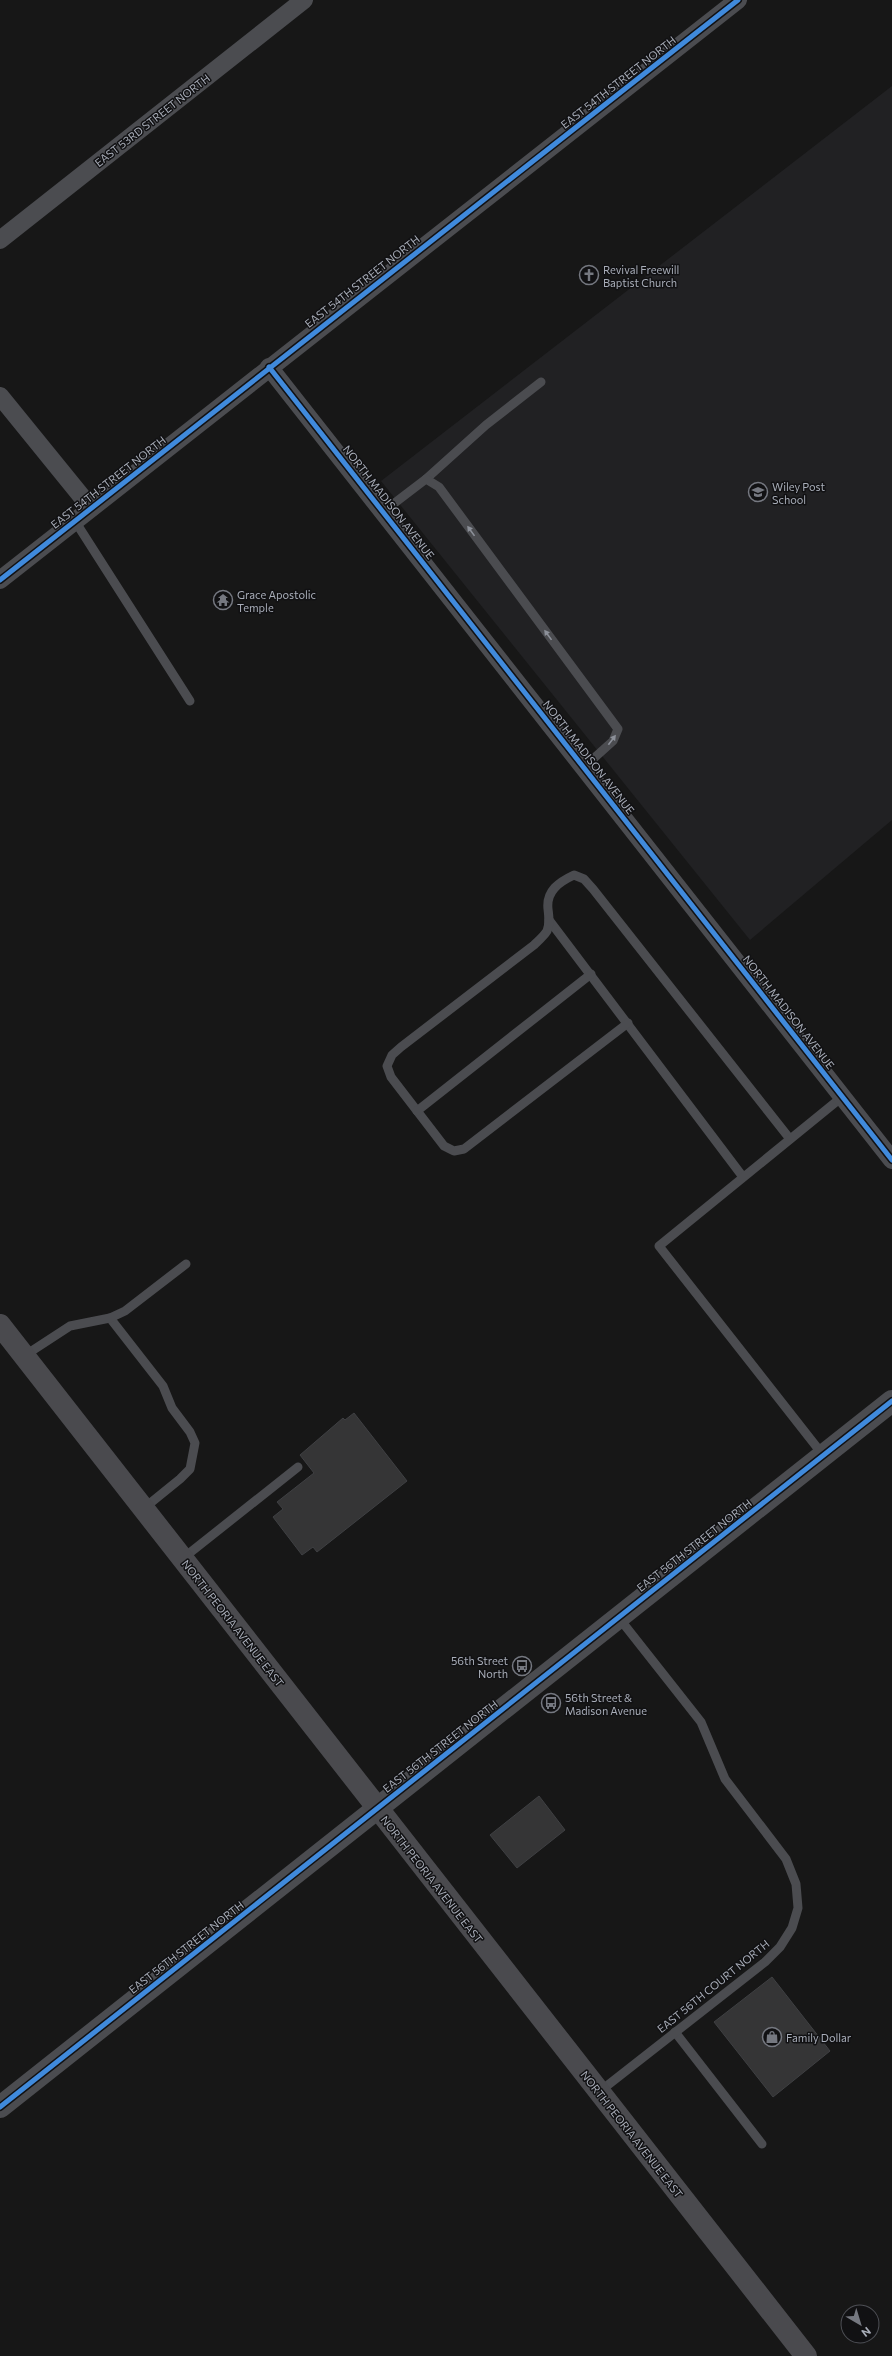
<svg xmlns="http://www.w3.org/2000/svg" width="892" height="2356" font-family="Commissioner,sans-serif">
<style>
.built{fill:#212123}
.building{fill:#353536;stroke:#3f4043}
.lines{fill:none;stroke-linecap:round;stroke-linejoin:round}
.service{stroke:#4b4c50;stroke-width:9}
.minor{stroke:#4b4c50;stroke-width:18}
.tertiary{stroke:#4b4c50;stroke-width:22}
.secondary{stroke:#4a4a4e;stroke-width:22}
.cycleway-casing{stroke:#111113;stroke-width:8}
.cycleway{stroke:#408adc;stroke-width:5}
.oneway{fill:#8c9099}
.labels{text-anchor:middle;dominant-baseline:central;stroke-width:3;stroke-linejoin:round;paint-order:stroke}
.street-label{font-size:11px;fill:#a8adb8;stroke:#111113}
.poi-label{font-size:11px;fill:#a8adb8;stroke:#111113;text-anchor:start}
</style>
<rect width="100%" height="100%" fill="#171717"/>
<polygon class="built" points="892,86 892,820 750,940 381,481"/>
<g class="building">
<polygon points="354,1413 407,1481 317,1552 313,1547 302,1555 273,1517 283,1509 277,1502 314,1473 300,1455 343,1418 345,1420"/>
<polygon points="539,1796 565,1830 517,1868 490,1835"/>
<polygon points="772,1977 830,2051 773,2097 714,2022"/>
</g>
<g class="lines">
<g class="service">
<polyline points="426,479 486,425 541,382"/>
<polyline points="384,511 426,479 439,487 618,729 613,741 584,767"/>
<polyline points="75,521 190,701"/>
<polyline points="549,920 743,1177"/>
<path d="M 628,1023 L 464,1149 L 454,1151 L 444,1146 L 391,1077 L 387,1066 L 392,1055 L 401,1047 L 534,945 C 538,941 544,936 547,931 C 550,924 549,917 548,909 C 546,891 559,882 574,875 L 584,879 L 593,889 L 790,1139"/>
<polyline points="417,1111 591,974"/>
<polyline points="110,1318 163,1386 172,1408 190,1432 195,1443 190,1469 180,1479 143,1509"/>
<polyline points="24,1356 70,1326 110,1318 125,1311 186,1264"/>
<polyline points="823,1455 659,1246 842,1097"/>
<polyline points="182,1559 298,1467"/>
<polyline points="675,2032 762,2144"/>
<polyline points="599,2092 765,1962 780,1947 792,1928 798,1908 796,1884 786,1859 725,1779 701,1722 619,1618"/>
</g>
<g class="minor">
<polyline points="0,240 304,0"/>
<polyline points="269,367 892,1160"/>
<polyline points="0,396 91,508"/>
<polyline points="0,580 738,0"/>
</g>
<polyline class="tertiary" points="0,2107 892,1401"/>
<polyline class="secondary" points="0,1325 806,2356"/>
<g class="cycleway-casing">
<g id="cycleway">
<polyline points="269,367 892,1160"/>
<polyline points="0,580 738,0"/>
<polyline points="0,2107 892,1401"/>
</g>
</g>
<use href="#cycleway" class="cycleway"/>
</g>
<defs><path id="oneway-solid" d="M-6-.8H1V-3.2L6.5 0L1 3.2V.8H-6Z"/></defs>
<g class="oneway">
<use href="#oneway-solid" transform="translate(471 531) rotate(-126)"/>
<use href="#oneway-solid" transform="translate(548 635) rotate(-126)"/>
<use href="#oneway-solid" transform="translate(612 740) rotate(-53)"/>
</g>
<defs>
<g id="church-ring" transform="scale(1)"><circle r="9.5" fill="#111113" stroke="#757880" stroke-width="1.5"/><path d="M-1.2-6h2.4v3.5h3.3v2.4h-3.3V6h-2.4V-.1h-3.3v-2.4h3.3Z" fill="#757880"/></g>
<g id="school-ring" transform="scale(1)"><circle r="9.5" fill="#111113" stroke="#757880" stroke-width="1.5"/><path d="M0-5L7-2L0 1L-7-2ZM-4 1L0 2.5L4 1V4Q0 6-4 4Z" fill="#757880"/></g>
<g id="temple-ring" transform="scale(1)"><circle r="9.5" fill="#111113" stroke="#757880" stroke-width="1.5"/><path d="M0-6L5-2H3V0L6.5 2.5H4V6H1.5V3h-3V6H-4V2.5H-6.5L-3 0V-2H-5Z" fill="#757880"/></g>
<g id="bus-ring" transform="scale(1)"><circle r="9.5" fill="#111113" stroke="#757880" stroke-width="1.5"/><path d="M-5-6H5V4H4V6H2V4H-2V6H-4V4H-5ZM-3.5-4V0h7V-4ZM-3.5 1.2v1.5H-2V1.2ZM2 1.2v1.5H3.5V1.2Z" fill="#757880"/></g>
<g id="shop-ring" transform="scale(1)"><circle r="9.5" fill="#111113" stroke="#757880" stroke-width="1.5"/><path d="M-5-2.5h2.3a2.7 3.5 0 0 1 5.4 0H5L5.5 6h-11ZM-1.5-2.5h3a1.5 2.3 0 0 0-3 0Z" fill="#757880"/></g>
</defs>
<g fill-rule="evenodd">
<use href="#church-ring" x="589" y="275"/>
<use href="#school-ring" x="758" y="492"/>
<use href="#temple-ring" x="223" y="600"/>
<use href="#bus-ring" x="522" y="1666"/>
<use href="#bus-ring" x="551" y="1703"/>
<use href="#shop-ring" x="772" y="2037"/>
</g>
<g class="labels">
<g class="street-label">
<text transform="translate(618 82) rotate(-38)">EAST 54TH STREET NORTH</text>
<text transform="translate(152 120) rotate(-38)">EAST 53RD STREET NORTH</text>
<text transform="translate(362 281) rotate(-38)">EAST 54TH STREET NORTH</text>
<text transform="translate(108 482) rotate(-38)">EAST 54TH STREET NORTH</text>
<text transform="translate(389 502) rotate(52)">NORTH MADISON AVENUE</text>
<text transform="translate(589 757) rotate(52)">NORTH MADISON AVENUE</text>
<text transform="translate(789 1012) rotate(52)">NORTH MADISON AVENUE</text>
<text transform="translate(694 1545) rotate(-38)">EAST 56TH STREET NORTH</text>
<text transform="translate(233 1623) rotate(52)">NORTH PEORIA AVENUE EAST</text>
<text transform="translate(440 1746) rotate(-38)">EAST 56TH STREET NORTH</text>
<text transform="translate(432 1879) rotate(52)">NORTH PEORIA AVENUE EAST</text>
<text transform="translate(186 1947) rotate(-38)">EAST 56TH STREET NORTH</text>
<text transform="translate(713 1986) rotate(-39)">EAST 56TH COURT NORTH</text>
<text transform="translate(632 2134) rotate(52)">NORTH PEORIA AVENUE EAST</text>
</g>
<g class="poi-label">
<text x="603" y="269">Revival Freewill<tspan x="603" dy="13">Baptist Church</tspan></text>
<text x="772" y="486">Wiley Post<tspan x="772" dy="13">School</tspan></text>
<text x="237" y="594">Grace Apostolic<tspan x="237" dy="13">Temple</tspan></text>
<text x="508" y="1660" text-anchor="end">56th Street<tspan x="508" dy="13">North</tspan></text>
<text x="565" y="1697">56th Street &amp;<tspan x="565" dy="13">Madison Avenue</tspan></text>
<text x="786" y="2037">Family Dollar</text>
</g>
</g>
<g transform="translate(860 2324) rotate(142)"><circle r="19" fill="#111113" stroke="#4d4f55"/>
<path d="M0-3L7 15L0 10L-7 15Z" fill="#757880"/>
<text y="-6" font-size="11" font-weight="bold" text-anchor="middle" fill="#a8adb8">N</text>
</g>
</svg>
